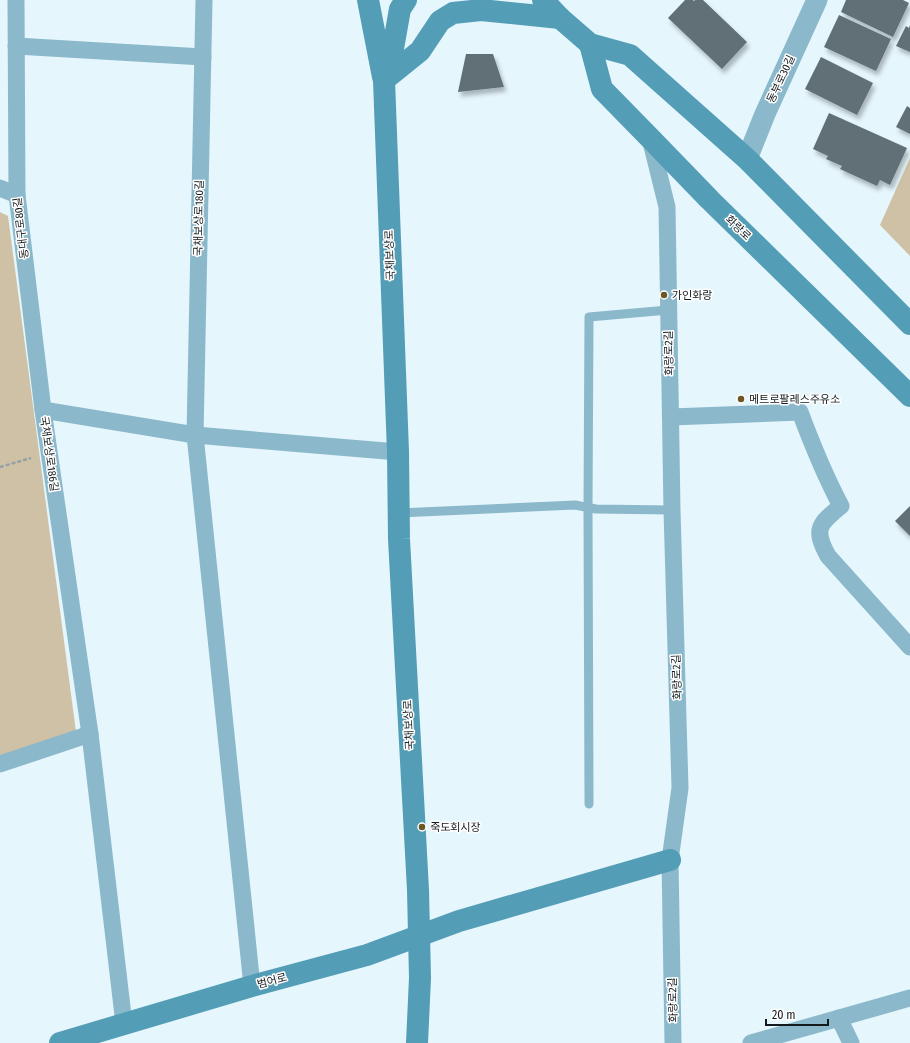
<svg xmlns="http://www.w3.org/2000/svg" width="910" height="1043" font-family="'Fira Sans Condensed','Noto Sans KR',sans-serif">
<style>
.green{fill:#cec1a5}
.building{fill:#617076;filter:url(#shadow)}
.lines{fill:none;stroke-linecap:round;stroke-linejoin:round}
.path{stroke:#94a1a5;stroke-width:2.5;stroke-dasharray:4 2;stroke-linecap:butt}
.service{stroke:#8bb9cb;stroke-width:9}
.minor{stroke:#8bb9cb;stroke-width:17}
.tertiary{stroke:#8bb9cb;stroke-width:21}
.secondary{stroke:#539db7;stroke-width:22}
.poi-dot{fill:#6c5626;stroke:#fff;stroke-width:1.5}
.labels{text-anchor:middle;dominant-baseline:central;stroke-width:3;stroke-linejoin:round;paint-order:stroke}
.street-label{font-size:11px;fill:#13191c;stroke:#fff}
.poi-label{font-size:11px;fill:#13191c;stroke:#fff;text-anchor:start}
</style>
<defs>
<filter id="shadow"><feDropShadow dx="2.5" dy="4.5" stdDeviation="2" flood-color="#0004"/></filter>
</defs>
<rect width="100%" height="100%" fill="#e5f6fc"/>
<g class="green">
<polygon points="910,158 910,256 880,225"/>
<polygon points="0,212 8,216 76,732 0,756"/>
</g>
<g class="building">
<polygon points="685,0 693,0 694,1 695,0 703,0 747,42 722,69 668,18"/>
<polygon points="846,0 903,0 909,3 893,37 841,12"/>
<polygon points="839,15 891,39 876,71 824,47"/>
<polygon points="910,25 910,52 896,46 906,26 909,28"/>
<polygon points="466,54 493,54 504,87 458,92"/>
<polygon points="821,57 873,83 857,115 805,89"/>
<polygon points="907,106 910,108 910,134 896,127"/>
<polygon points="829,113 907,148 890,185 880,180 877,186 840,169 842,166 826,159 828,156 813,149"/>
<polygon points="910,506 910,536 895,521"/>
</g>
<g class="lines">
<polyline class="path" points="0,467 31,458"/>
<g class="service">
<polyline points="399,513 575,505 596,509 672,510"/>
<polyline points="589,804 588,508 589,317 668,310"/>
</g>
<g class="minor">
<polyline points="16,0 17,195 43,410 90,734 124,1024"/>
<polyline points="204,0 195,435 252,986"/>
<polyline points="16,46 203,57"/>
<polyline points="650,138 667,207 672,510 680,788 670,860 673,1043"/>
<polyline points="0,188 17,195"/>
<polyline points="43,410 195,435 398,452"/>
<path d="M 671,417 L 800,412 C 812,444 825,476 841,506 C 819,524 813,529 828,556 L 910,647"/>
<polyline points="0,764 90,734"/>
<polyline points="839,1018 851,1043"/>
<polyline points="751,1043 910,998"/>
</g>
<polyline class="tertiary" points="747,159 765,114 817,0"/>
<g class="secondary">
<polyline points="368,0 383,77"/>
<polyline points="406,0 400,9 392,54 384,80 398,452 399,539 418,890 420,978 417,1043"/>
<polyline points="543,0 560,18 590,44 630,55 747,159 910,324"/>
<polyline points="590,44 602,89 650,138 710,200 910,396"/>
<polyline points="384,80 420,51 440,21 453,13 481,10 560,18"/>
<polyline points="60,1043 252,986 367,955 459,921 670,860"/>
</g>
</g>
<g class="poi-dot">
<circle cx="664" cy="295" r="4"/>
<circle cx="741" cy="399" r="4"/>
<circle cx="422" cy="827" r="4"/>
</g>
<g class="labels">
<g class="street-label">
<text transform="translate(781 79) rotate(-65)">동부로30길</text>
<text transform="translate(199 218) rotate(-89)">국채보상로180길</text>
<text transform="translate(21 228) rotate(-97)">동대구로80길</text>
<text transform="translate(738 228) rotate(44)">화랑로</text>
<text transform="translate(390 255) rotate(-92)">국채보상로</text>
<text transform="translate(669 353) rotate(-91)">화랑로2길</text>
<text transform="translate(49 454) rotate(82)">국채보상로186길</text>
<text transform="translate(677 677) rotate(-92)">화랑로2길</text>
<text transform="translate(409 725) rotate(-93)">국채보상로</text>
<text transform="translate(272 981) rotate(-15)">범어로</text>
<text transform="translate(673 1000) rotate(-91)">화랑로2길</text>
</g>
<g class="poi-label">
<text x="672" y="295">가인화랑</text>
<text x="749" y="399">메트로팔레스주유소</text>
<text x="430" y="827">죽도회시장</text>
</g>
</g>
<path d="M766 1019v6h62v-6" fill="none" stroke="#13191c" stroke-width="2"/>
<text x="772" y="1019" font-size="12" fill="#13191c" stroke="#ffffff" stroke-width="3" paint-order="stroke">20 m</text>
</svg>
